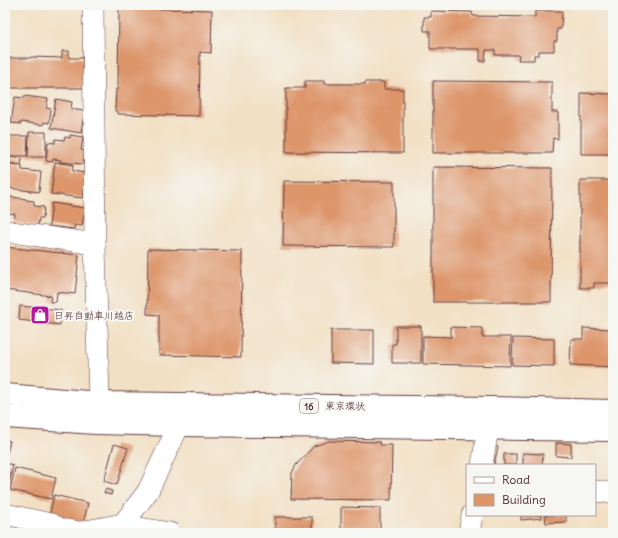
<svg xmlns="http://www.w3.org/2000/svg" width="618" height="538" font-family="Delius,'Klee One',sans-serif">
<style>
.building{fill:#dd956a}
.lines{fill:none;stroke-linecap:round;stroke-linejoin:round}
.minor-casing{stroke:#633c42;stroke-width:22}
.highway-casing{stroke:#633c42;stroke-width:24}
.minor{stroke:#fff;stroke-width:21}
.highway{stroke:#fff;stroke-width:22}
.labels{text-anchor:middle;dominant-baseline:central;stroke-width:4;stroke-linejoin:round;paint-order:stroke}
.shield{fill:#f6f6f2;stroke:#7e6067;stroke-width:1}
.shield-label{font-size:9px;font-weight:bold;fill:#4a1f2b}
.poi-label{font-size:10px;fill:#4a1f2b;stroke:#f6f6f2;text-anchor:start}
.street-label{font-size:10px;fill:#4a1f2b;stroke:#f6f6f2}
</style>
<rect width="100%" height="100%" fill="#f6f6f2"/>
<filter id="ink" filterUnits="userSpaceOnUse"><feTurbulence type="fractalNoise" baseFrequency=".025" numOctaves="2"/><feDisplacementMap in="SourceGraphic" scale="8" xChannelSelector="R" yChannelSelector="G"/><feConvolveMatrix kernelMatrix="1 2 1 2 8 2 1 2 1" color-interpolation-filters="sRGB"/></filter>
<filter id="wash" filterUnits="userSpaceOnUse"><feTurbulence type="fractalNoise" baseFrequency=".012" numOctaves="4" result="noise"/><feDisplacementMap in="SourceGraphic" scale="16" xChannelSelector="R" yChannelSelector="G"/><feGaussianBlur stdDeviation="0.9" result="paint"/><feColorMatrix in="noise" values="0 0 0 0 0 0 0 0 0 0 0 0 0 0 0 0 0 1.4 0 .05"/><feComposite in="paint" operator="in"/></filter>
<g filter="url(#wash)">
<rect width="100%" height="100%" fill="#f2e0c4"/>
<g id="blocks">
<g class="building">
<polygon points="119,8 212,10 211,53 200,52 199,116 118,114 118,111 115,111 116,89 118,89"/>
<polygon points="431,11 472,12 473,16 535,17 535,11 562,11 561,29 557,29 557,41 554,41 554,51 539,51 539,55 534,55 534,60 518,60 519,55 495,55 495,50 486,50 485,61 480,61 480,49 430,49 430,31 424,31 424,17 431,17"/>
<polygon points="62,51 69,51 69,58 83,58 84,88 9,88 9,84 5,84 5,61 9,61 9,58 31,58 31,57 62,58"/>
<polygon points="305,81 324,81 324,84 365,84 365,82 384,82 384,89 403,89 403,153 286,152 286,88 305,88"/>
<polygon points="433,81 552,82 552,112 558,112 558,139 553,138 552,153 433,153"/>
<polygon points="581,93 613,94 613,154 581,154"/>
<polygon points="24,96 48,99 46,108 51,109 49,123 44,122 43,125 21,122 21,124 11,123 15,97 24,98"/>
<polygon points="56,99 72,102 71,109 84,111 81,133 51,128"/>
<polygon points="29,132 46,132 46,157 28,157"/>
<polygon points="70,135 83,137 81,150 84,151 83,164 60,162 61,160 53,159 53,162 46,161 48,142 55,143 55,139 64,140 65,137 70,138"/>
<polygon points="8,136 28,136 27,156 8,156"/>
<polygon points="9,157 22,159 21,165 8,163"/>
<polygon points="55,162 73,165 72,171 86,173 83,198 51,194"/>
<polygon points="10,165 22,166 22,170 41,172 39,192 8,188"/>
<polygon points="433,167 552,168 551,302 433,302"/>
<polygon points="580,180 613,180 613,283 594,283 594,288 580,288"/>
<polygon points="284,181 394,182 394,247 283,246"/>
<polygon points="10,197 26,199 26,200 34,201 34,206 44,207 43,218 39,218 38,226 14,223 15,214 8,213"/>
<polygon points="52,203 85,208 82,226 75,225 74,229 49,226"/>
<polygon points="5,247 79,255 75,294 57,292 56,302 50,302 51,296 5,290"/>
<polygon points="148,249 242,251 241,357 159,355 159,315 147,314"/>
<polygon points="20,306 61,310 60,325 19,320"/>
<polygon points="396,326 421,326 421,363 392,363 392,344 396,344"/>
<polygon points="451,327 482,328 482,337 511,337 510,366 423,364 423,336 451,337"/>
<polygon points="583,328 613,329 613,367 570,365 571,339 583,339"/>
<polygon points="331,330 374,330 374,364 331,363"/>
<polygon points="513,338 554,339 554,366 512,365"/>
<polygon points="5,440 10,441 6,457 5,456"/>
<polygon points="329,441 380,442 380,445 392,445 391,500 291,499 292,473 296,465 314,446"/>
<polygon points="556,443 571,444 571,457 556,456"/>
<polygon points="114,444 128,448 117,485 104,481"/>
<polygon points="491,446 498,447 494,465 487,465"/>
<polygon points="523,453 543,454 542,465 523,465"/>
<rect x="504" y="454" width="12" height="11"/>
<polygon points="5,463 13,465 6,497 5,496"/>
<polygon points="15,468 56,478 51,499 10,490"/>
<polygon points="106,489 112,491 111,495 104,493"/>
<polygon points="54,495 88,503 83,525 49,517"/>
<polygon points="341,507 380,508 380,533 341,533"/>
<polygon points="521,515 542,515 542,518 521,520"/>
<polygon points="545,515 566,515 566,522 546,523"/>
<rect x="275" y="517" width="37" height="16"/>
</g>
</g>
</g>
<g filter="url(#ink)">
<use href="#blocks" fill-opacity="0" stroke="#633c42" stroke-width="1"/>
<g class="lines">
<g class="minor-casing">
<g id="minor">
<polyline points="93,5 95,244 99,403"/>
<polyline points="5,231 95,244"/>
<polyline points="482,465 488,429"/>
<polyline points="595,491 613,493"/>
<polyline points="5,514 51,524 61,529 80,532 123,524 148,491 179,425"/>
<polyline points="123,524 134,527 170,533"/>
<polyline points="469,533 472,515"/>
</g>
</g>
<g class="highway-casing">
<g id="highway">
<polyline points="5,395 99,403 491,408 613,411"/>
<polyline points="5,417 96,423 179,425 613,430"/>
</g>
</g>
<use href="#minor" class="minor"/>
<use href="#highway" class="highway"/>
</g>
</g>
<defs>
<g id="shop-square" transform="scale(1)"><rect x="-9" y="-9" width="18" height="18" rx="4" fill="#b5179e" stroke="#f6f6f2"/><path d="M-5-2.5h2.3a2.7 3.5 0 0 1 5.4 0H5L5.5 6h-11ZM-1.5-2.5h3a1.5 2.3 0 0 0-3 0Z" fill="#fff"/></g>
</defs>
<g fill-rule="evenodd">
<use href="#shop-square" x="40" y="315"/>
</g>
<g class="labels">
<rect class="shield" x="300" y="399" width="18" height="14" rx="3"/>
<g class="shield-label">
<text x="309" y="406">16</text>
</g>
<g class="poi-label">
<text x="54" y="315">日昇自動車川越店</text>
</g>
<g class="street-label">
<text transform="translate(345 406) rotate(1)">東京環状</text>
</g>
</g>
<rect width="618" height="538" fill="none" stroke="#f6f6f2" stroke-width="20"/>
<rect x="466" y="464" width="130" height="52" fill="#f6f6f2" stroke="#b1a0a2"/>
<rect x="474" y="477" width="20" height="6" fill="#ffffff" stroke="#b1a0a2"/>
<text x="502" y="484" font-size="12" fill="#4a1f2b">Road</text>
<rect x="474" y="494" width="20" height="12" fill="#dd956a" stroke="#b1a0a2"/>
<text x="502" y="504" font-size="12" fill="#4a1f2b">Building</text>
</svg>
